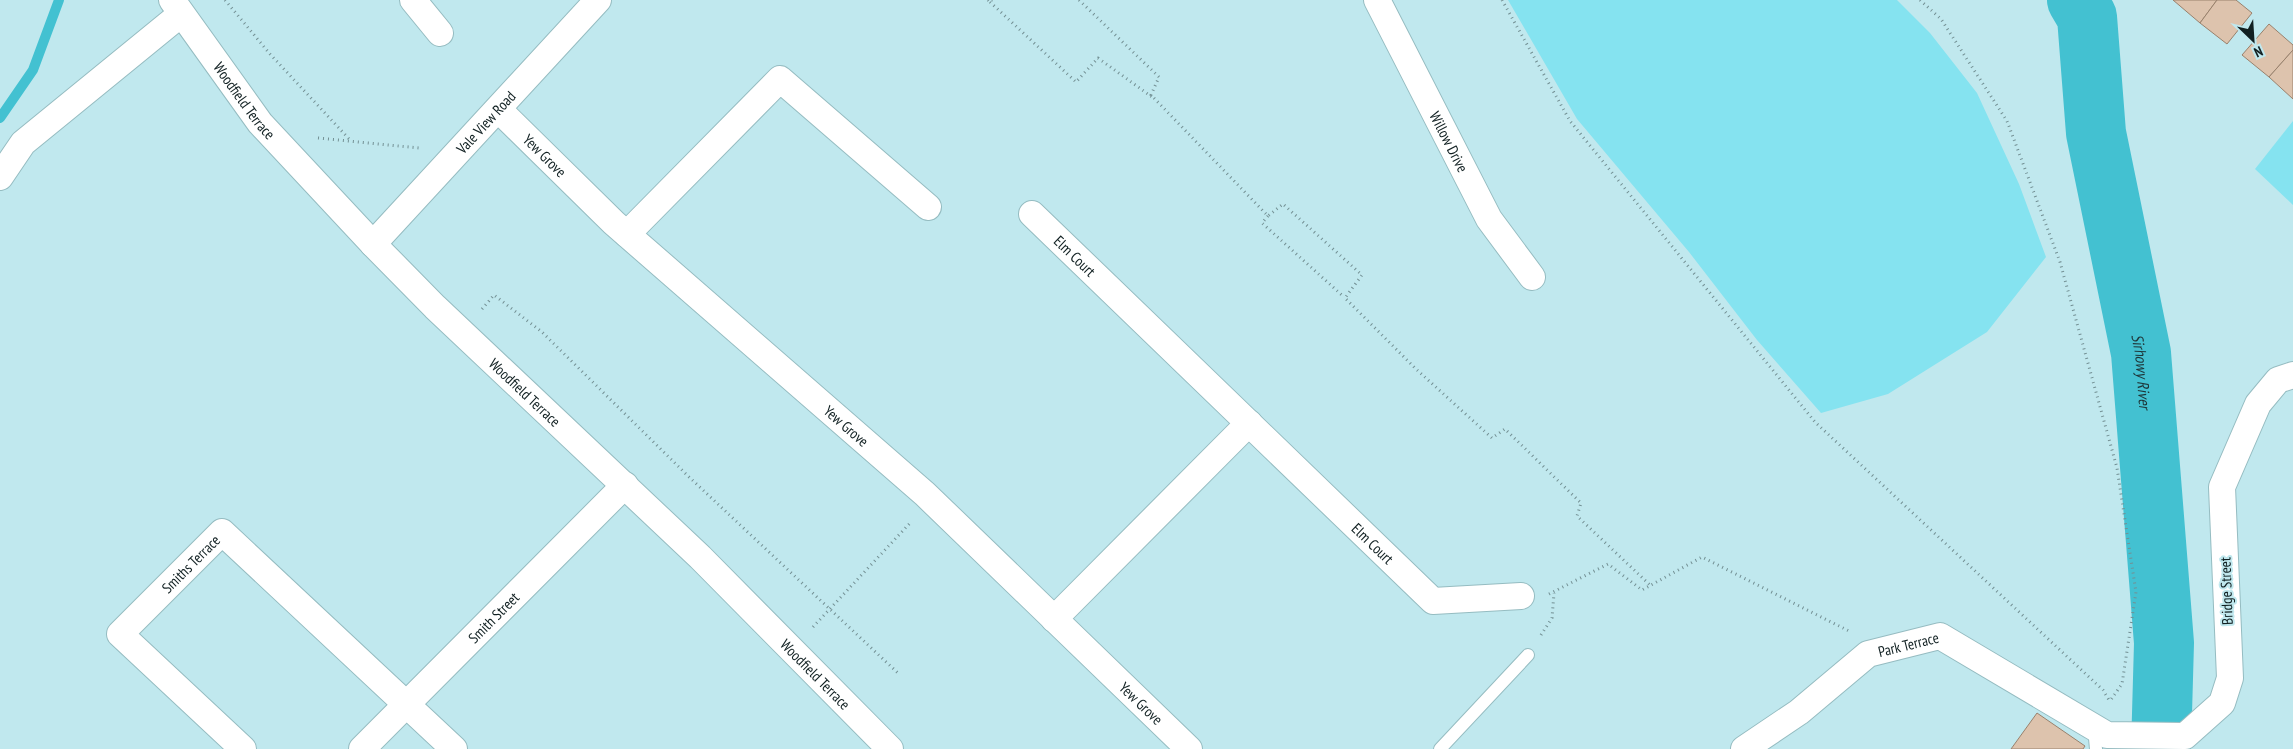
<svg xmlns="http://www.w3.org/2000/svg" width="2293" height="749" font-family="'PT Sans Narrow',sans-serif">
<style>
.green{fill:#85e3f0}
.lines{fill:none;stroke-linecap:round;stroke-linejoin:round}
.stream{stroke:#43c1d1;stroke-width:10}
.river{stroke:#43c1d1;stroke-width:60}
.building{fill:#ddc3ad;stroke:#99816c}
.lane-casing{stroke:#95bcc1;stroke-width:14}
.street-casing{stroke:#95bcc1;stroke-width:28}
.path{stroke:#739094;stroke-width:3;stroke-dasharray:1 4;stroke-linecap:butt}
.lane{stroke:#fff;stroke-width:12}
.street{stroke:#fff;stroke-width:26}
.labels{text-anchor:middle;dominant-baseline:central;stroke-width:4;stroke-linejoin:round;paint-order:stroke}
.street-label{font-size:15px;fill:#112022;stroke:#c0e8ee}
.water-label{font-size:16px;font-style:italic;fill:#1e3437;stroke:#c0e8ee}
</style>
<rect width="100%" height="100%" fill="#c0e8ee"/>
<g class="green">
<polygon points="1508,0 1897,0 1930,33 1977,93 2019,184 2046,257 1987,332 1888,394 1821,413 1757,340 1689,252 1577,119"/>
<polygon points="2293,121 2293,205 2255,169"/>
</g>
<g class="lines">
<polyline class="stream" points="0,118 33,70 59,0"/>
<path class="river" id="s1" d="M 2077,0 L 2087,17 L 2096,133 L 2141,353 L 2164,643 L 2161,749"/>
</g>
<g class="building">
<polygon points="2173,0 2217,0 2200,23"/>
<polygon points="2217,0 2236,0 2252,13 2227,44 2200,23"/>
<polygon points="2269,24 2293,45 2293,50 2269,77 2242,55"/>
<polygon points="2293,50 2293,99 2269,77"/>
<polygon points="2037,713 2085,746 2083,749 2011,749"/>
</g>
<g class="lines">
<g class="lane-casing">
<g id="lane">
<polyline points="2094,727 2096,749"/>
<polyline points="1440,749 1528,655"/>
</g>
</g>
<g class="street-casing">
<g id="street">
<path id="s2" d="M 172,0 L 260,123 L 373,244 L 435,307 L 700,557 L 890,749"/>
<polyline points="413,0 440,33"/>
<path id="s3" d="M 1377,0 L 1489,219 L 1532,277"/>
<path id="s4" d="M 498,109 L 614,223 L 925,494 L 1189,749"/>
<polyline points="0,177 23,143 181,14"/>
<path id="s5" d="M 1032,214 L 1433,601 L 1521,596"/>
<polyline points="627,234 780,79 928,207"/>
<path id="s6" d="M 373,244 L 598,0"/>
<polyline points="1054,619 1249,423"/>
<path id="s7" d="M 243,749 L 120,634 L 222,532 L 454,749"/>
<path id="s8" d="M 362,749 L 625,485"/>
<path id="s9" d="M 1744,749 L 1799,712 L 1868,654 L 1940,636 L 2107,735 L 2185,736 L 2222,703 L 2230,678 L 2222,487 L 2258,404 L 2278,380 L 2293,375"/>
</g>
</g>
<g class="path">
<polyline points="225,0 270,54 351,141"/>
<polyline points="988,0 990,2 992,0"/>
<polyline points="1079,0 1159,77 1151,95 1268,216 1283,204 1362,275 1345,298 1416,369 1492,438 1505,429 1581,503 1577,516 1650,585"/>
<polyline points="1502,0 1570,121 1815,422 2103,690 2109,700"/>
<polyline points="1920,0 1941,19 2007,121 2060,262 2117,468 2136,592 2122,684 2110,701"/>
<polyline points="990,2 1076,82 1098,58 1152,97"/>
<polyline points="318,138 419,148"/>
<polyline points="1268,216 1262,223 1344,297"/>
<polyline points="482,309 494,295 542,332 688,476 899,674"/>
<polyline points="1549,594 1608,564 1642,590 1702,557 1849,631"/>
<polyline points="813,627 911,522"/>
<polyline points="1541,635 1552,618 1554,593"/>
</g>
<use href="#lane" class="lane"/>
<use href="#street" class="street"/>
</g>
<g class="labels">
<g class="street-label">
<text stroke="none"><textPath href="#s2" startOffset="124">Woodfield Terrace</textPath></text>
<text stroke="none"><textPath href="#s6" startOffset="166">Vale View Road</textPath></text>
<text stroke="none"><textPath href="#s3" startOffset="159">Willow Drive</textPath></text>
<text stroke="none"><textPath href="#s4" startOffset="66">Yew Grove</textPath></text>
<text stroke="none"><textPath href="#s5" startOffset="60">Elm Court</textPath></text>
<text stroke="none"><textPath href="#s2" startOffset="529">Woodfield Terrace</textPath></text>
<text stroke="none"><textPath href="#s4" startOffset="471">Yew Grove</textPath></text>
<text stroke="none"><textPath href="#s5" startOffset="474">Elm Court</textPath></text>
<text stroke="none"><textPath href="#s7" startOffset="268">Smiths Terrace</textPath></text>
<text transform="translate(2226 591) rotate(-92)">Bridge Street</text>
<text stroke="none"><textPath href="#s8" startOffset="186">Smith Street</textPath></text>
<text stroke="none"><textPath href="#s9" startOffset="198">Park Terrace</textPath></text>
<text stroke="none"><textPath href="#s2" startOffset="934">Woodfield Terrace</textPath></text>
<text stroke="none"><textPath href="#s4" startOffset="876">Yew Grove</textPath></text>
</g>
<g class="water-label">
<text stroke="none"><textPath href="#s1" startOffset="379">Sirhowy River</textPath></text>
</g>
</g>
<g transform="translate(2253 40) rotate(155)" stroke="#c0e8ee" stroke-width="4" paint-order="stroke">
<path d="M0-4L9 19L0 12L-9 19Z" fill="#112022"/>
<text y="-8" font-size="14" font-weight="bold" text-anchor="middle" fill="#112022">N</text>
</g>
</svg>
